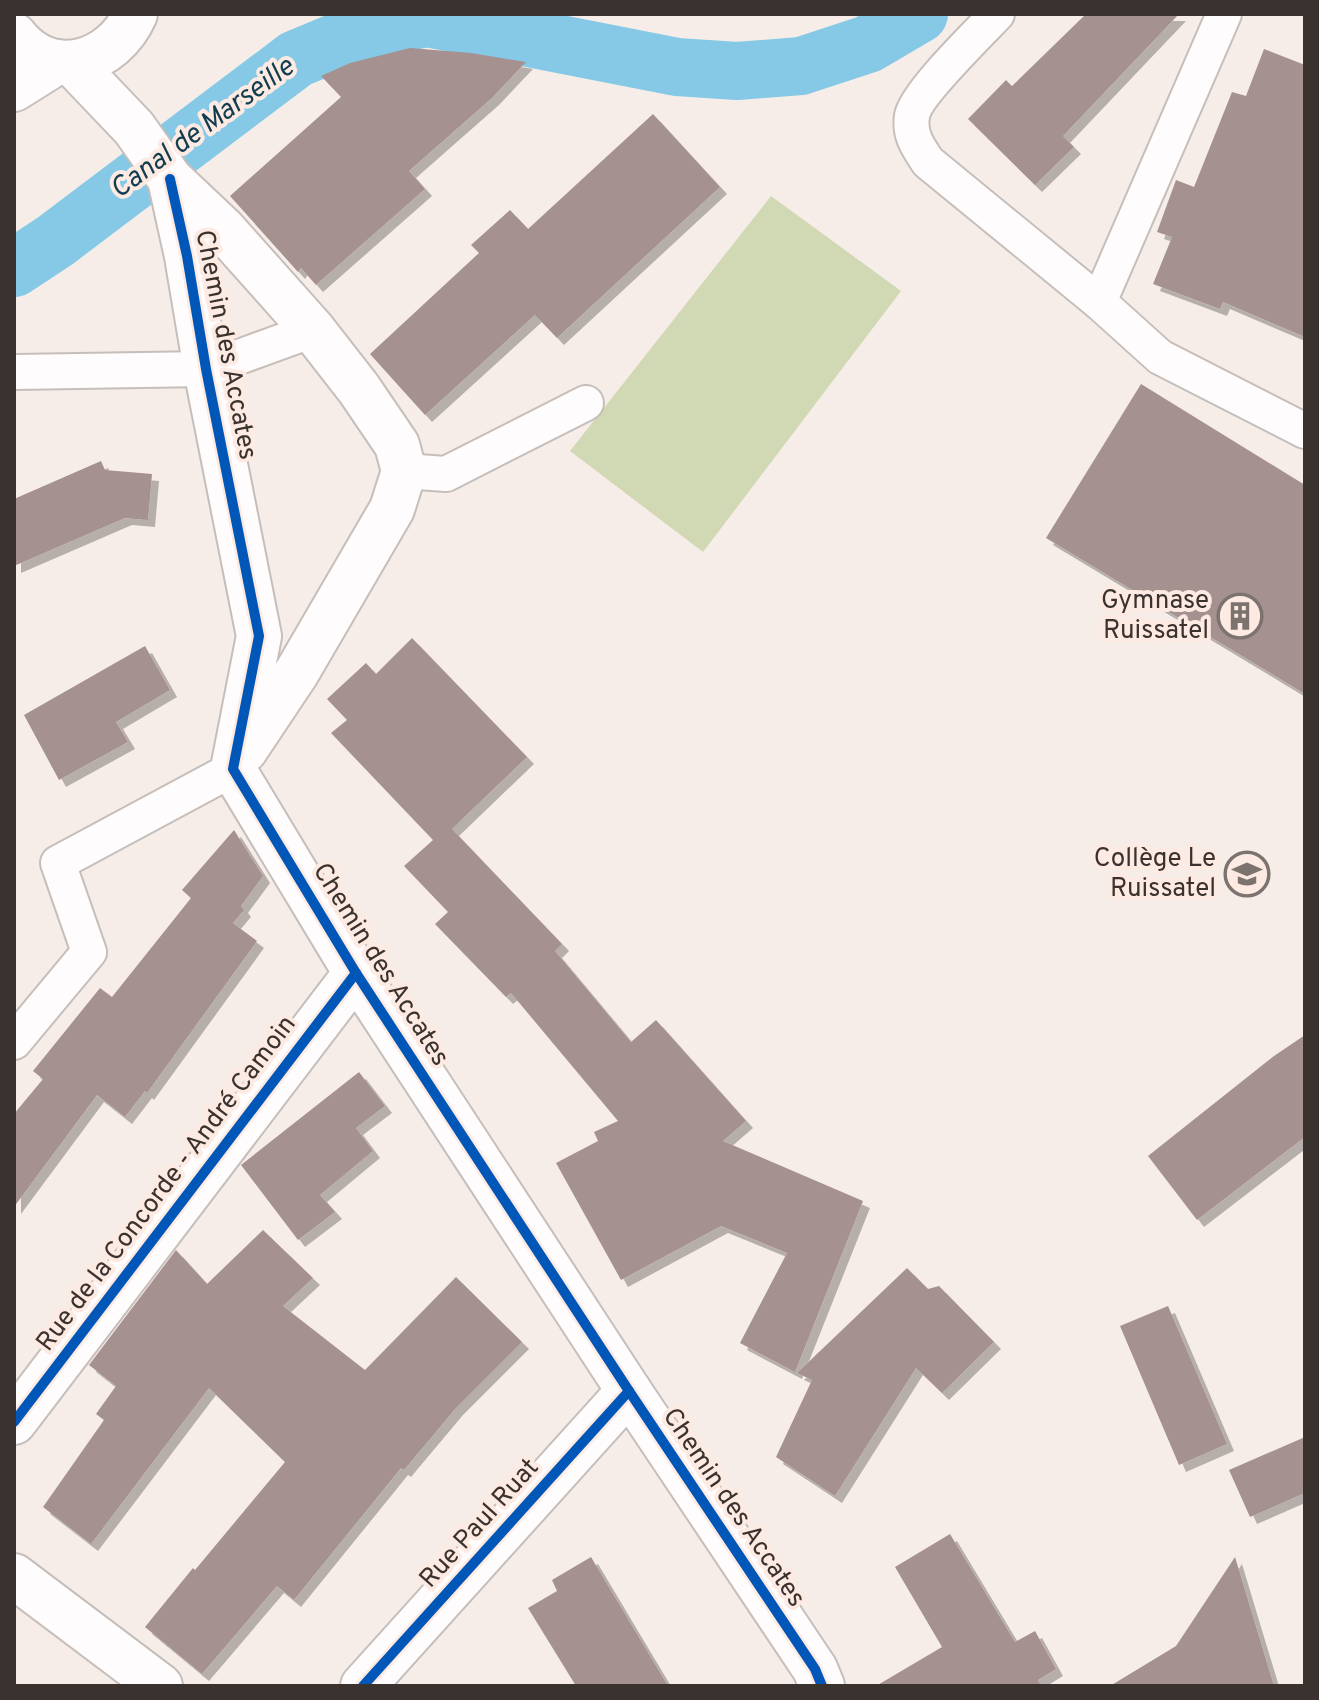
<svg xmlns="http://www.w3.org/2000/svg" width="1319" height="1700" font-family="Overpass,sans-serif">
<style>
.green{fill:#d1d8b4}
.lines{fill:none;stroke-linecap:round;stroke-linejoin:round}
.canal{stroke:#85c9e7;stroke-width:58}
.building{fill:#a5918f;filter:url(#shadow)}
.service-casing{stroke:#c6beba;stroke-width:38}
.minor-casing{stroke:#c6beba;stroke-width:48}
.service{stroke:#fefcfc;stroke-width:34}
.minor{stroke:#fefcfc;stroke-width:44}
.cycleway-casing{stroke:#fdeae2;stroke-width:15}
.cycleway{stroke:#0057b8;stroke-width:10}
.labels{text-anchor:middle;dominant-baseline:central;stroke-width:8;stroke-linejoin:round;paint-order:stroke}
.street-label{font-size:26px;fill:#3a322e;stroke:#fdeae2}
.poi-label{font-size:26px;fill:#3a322e;stroke:#fdeae2;text-anchor:end}
.water-label{font-size:28px;font-style:italic;fill:#103d50;stroke:#fdeae2}
</style>
<defs>
<filter id="shadow"><feDropShadow dx="7" dy="7" stdDeviation="0" flood-color="#0004"/></filter>
</defs>
<rect width="100%" height="100%" fill="#f7ede8"/>
<polygon class="green" points="771,196 901,291 703,552 570,451"/>
<g class="lines">
<polyline class="canal" points="14,268 55,241 296,59 361,32 427,18 677,67 737,71 801,66 868,44 919,14"/>
</g>
<g class="building">
<polygon points="1086,14 1179,14 1063,136 1074,147 1035,185 968,119 1006,80 1012,86"/>
<polygon points="410,48 471,53 526,62 492,98 409,171 425,189 316,285 301,268 298,272 230,196 341,97 321,76 350,63"/>
<polygon points="1264,49 1305,65 1305,337 1223,302 1220,309 1153,284 1172,237 1157,232 1176,180 1194,187 1232,92 1246,96"/>
<polygon points="653,114 720,187 557,338 535,315 425,415 370,354 479,253 471,245 510,210 528,229"/>
<polygon points="1141,384 1305,485 1305,694 1046,538"/>
<polygon points="101,461 105,470 152,474 148,520 125,518 14,566 14,499"/>
<polygon points="412,638 527,757 452,829 562,944 555,951 631,1042 656,1020 746,1121 723,1141 863,1201 795,1372 740,1343 787,1253 721,1226 621,1280 556,1163 598,1141 594,1132 618,1121 511,993 506,997 435,924 448,912 404,866 433,840 331,733 347,720 327,699 366,663 376,674"/>
<polygon points="145,646 170,690 116,722 128,742 59,780 24,715"/>
<polygon points="234,830 263,876 241,906 244,910 233,923 257,941 147,1093 145,1091 125,1117 97,1095 14,1207 14,1114 43,1079 33,1071 100,988 112,997 191,898 182,890"/>
<polygon points="1305,1035 1305,1137 1197,1220 1148,1156 1274,1056"/>
<polygon points="359,1072 385,1106 356,1128 373,1151 320,1195 335,1212 298,1240 241,1165"/>
<polygon points="263,1230 313,1278 283,1306 365,1370 456,1277 522,1342 456,1408 404,1470 401,1468 294,1600 277,1586 202,1674 145,1627 193,1568 195,1570 285,1462 209,1388 91,1544 43,1507 104,1420 96,1414 116,1386 89,1365 176,1250 207,1284"/>
<polygon points="907,1268 928,1289 939,1286 994,1342 942,1393 916,1368 835,1496 776,1457 812,1380 797,1373"/>
<polygon points="1168,1306 1227,1444 1179,1465 1120,1326"/>
<polygon points="1305,1437 1305,1493 1250,1517 1229,1470"/>
<polygon points="950,1534 1015,1642 1035,1631 1056,1669 1038,1680 1041,1686 876,1686 942,1647 895,1567"/>
<polygon points="591,1557 668,1686 576,1686 528,1608 557,1591 552,1580"/>
<polygon points="1235,1557 1274,1686 1110,1686 1176,1646"/>
</g>
<g class="lines">
<g class="service-casing">
<g id="service">
<path d="M 997,14 C 980,32 915,95 912,116 C 909,135 918,147 928,162 L 1099,302 L 1160,357 L 1305,431"/>
<polyline points="1099,302 1224,14"/>
<polyline points="14,372 206,369 313,330"/>
<polyline points="404,471 446,474 586,403"/>
<polyline points="14,1042 89,952 58,863 233,769"/>
</g>
</g>
<g class="minor-casing">
<g id="minor">
<path d="M 14,35 C 51,83 113,64 135,14"/>
<polyline points="72,63 134,128 170,179 223,229 313,330 359,389 397,445 404,471 392,509 297,672 245,750"/>
<polyline points="14,89 57,62"/>
<polyline points="170,179 187,256 206,369 259,636 233,769 356,973 629,1391 815,1669 822,1686"/>
<polyline points="14,1422 356,973"/>
<polyline points="14,1576 160,1686"/>
<polyline points="363,1686 629,1391"/>
</g>
</g>
<use href="#service" class="service"/>
<use href="#minor" class="minor"/>
<g class="cycleway-casing">
<g id="cycleway">
<polyline points="170,179 187,256 206,369 259,636 233,769 356,973 629,1391 815,1669 822,1686"/>
<polyline points="14,1422 356,973"/>
<polyline points="363,1686 629,1391"/>
</g>
</g>
<use href="#cycleway" class="cycleway"/>
</g>
<defs>
<g id="building-ring" transform="scale(2.3)"><circle r="9.5" fill="#fdeae2" stroke="#7c736f" stroke-width="1.5"/><path d="M-4-6H4V6H1V3H-1V6H-4ZM-2.5-4.3h1.7v1.8h-1.7ZM.8-4.3h1.7v1.8H.8ZM-2.5-1h1.7V.8h-1.7ZM.8-1h1.7V.8H.8Z" fill="#7c736f"/></g>
<g id="school-ring" transform="scale(2.3)"><circle r="9.5" fill="#fdeae2" stroke="#7c736f" stroke-width="1.5"/><path d="M0-5L7-2L0 1L-7-2ZM-4 1L0 2.5L4 1V4Q0 6-4 4Z" fill="#7c736f"/></g>
</defs>
<g fill-rule="evenodd">
<use href="#building-ring" x="1240" y="616"/>
<use href="#school-ring" x="1247" y="874"/>
</g>
<g class="labels">
<g class="street-label">
<text transform="translate(225 345) rotate(79)">Chemin des Accates</text>
<text transform="translate(380 965) rotate(58)">Chemin des Accates</text>
<text transform="translate(167 1184) rotate(-53)">Rue de la Concorde - André Camoin</text>
<text transform="translate(733 1508) rotate(56)">Chemin des Accates</text>
<text transform="translate(480 1524) rotate(-48)">Rue Paul Ruat</text>
</g>
<g class="poi-label">
<text x="1209" y="601">Gymnase<tspan x="1209" dy="30">Ruissatel</tspan></text>
<text x="1216" y="859">Collège Le<tspan x="1216" dy="30">Ruissatel</tspan></text>
</g>
<g class="water-label">
<text transform="translate(203 129) rotate(-36)">Canal de Marseille</text>
</g>
</g>
<rect width="1319" height="1700" fill="none" stroke="#3a322e" stroke-width="32"/>
</svg>
